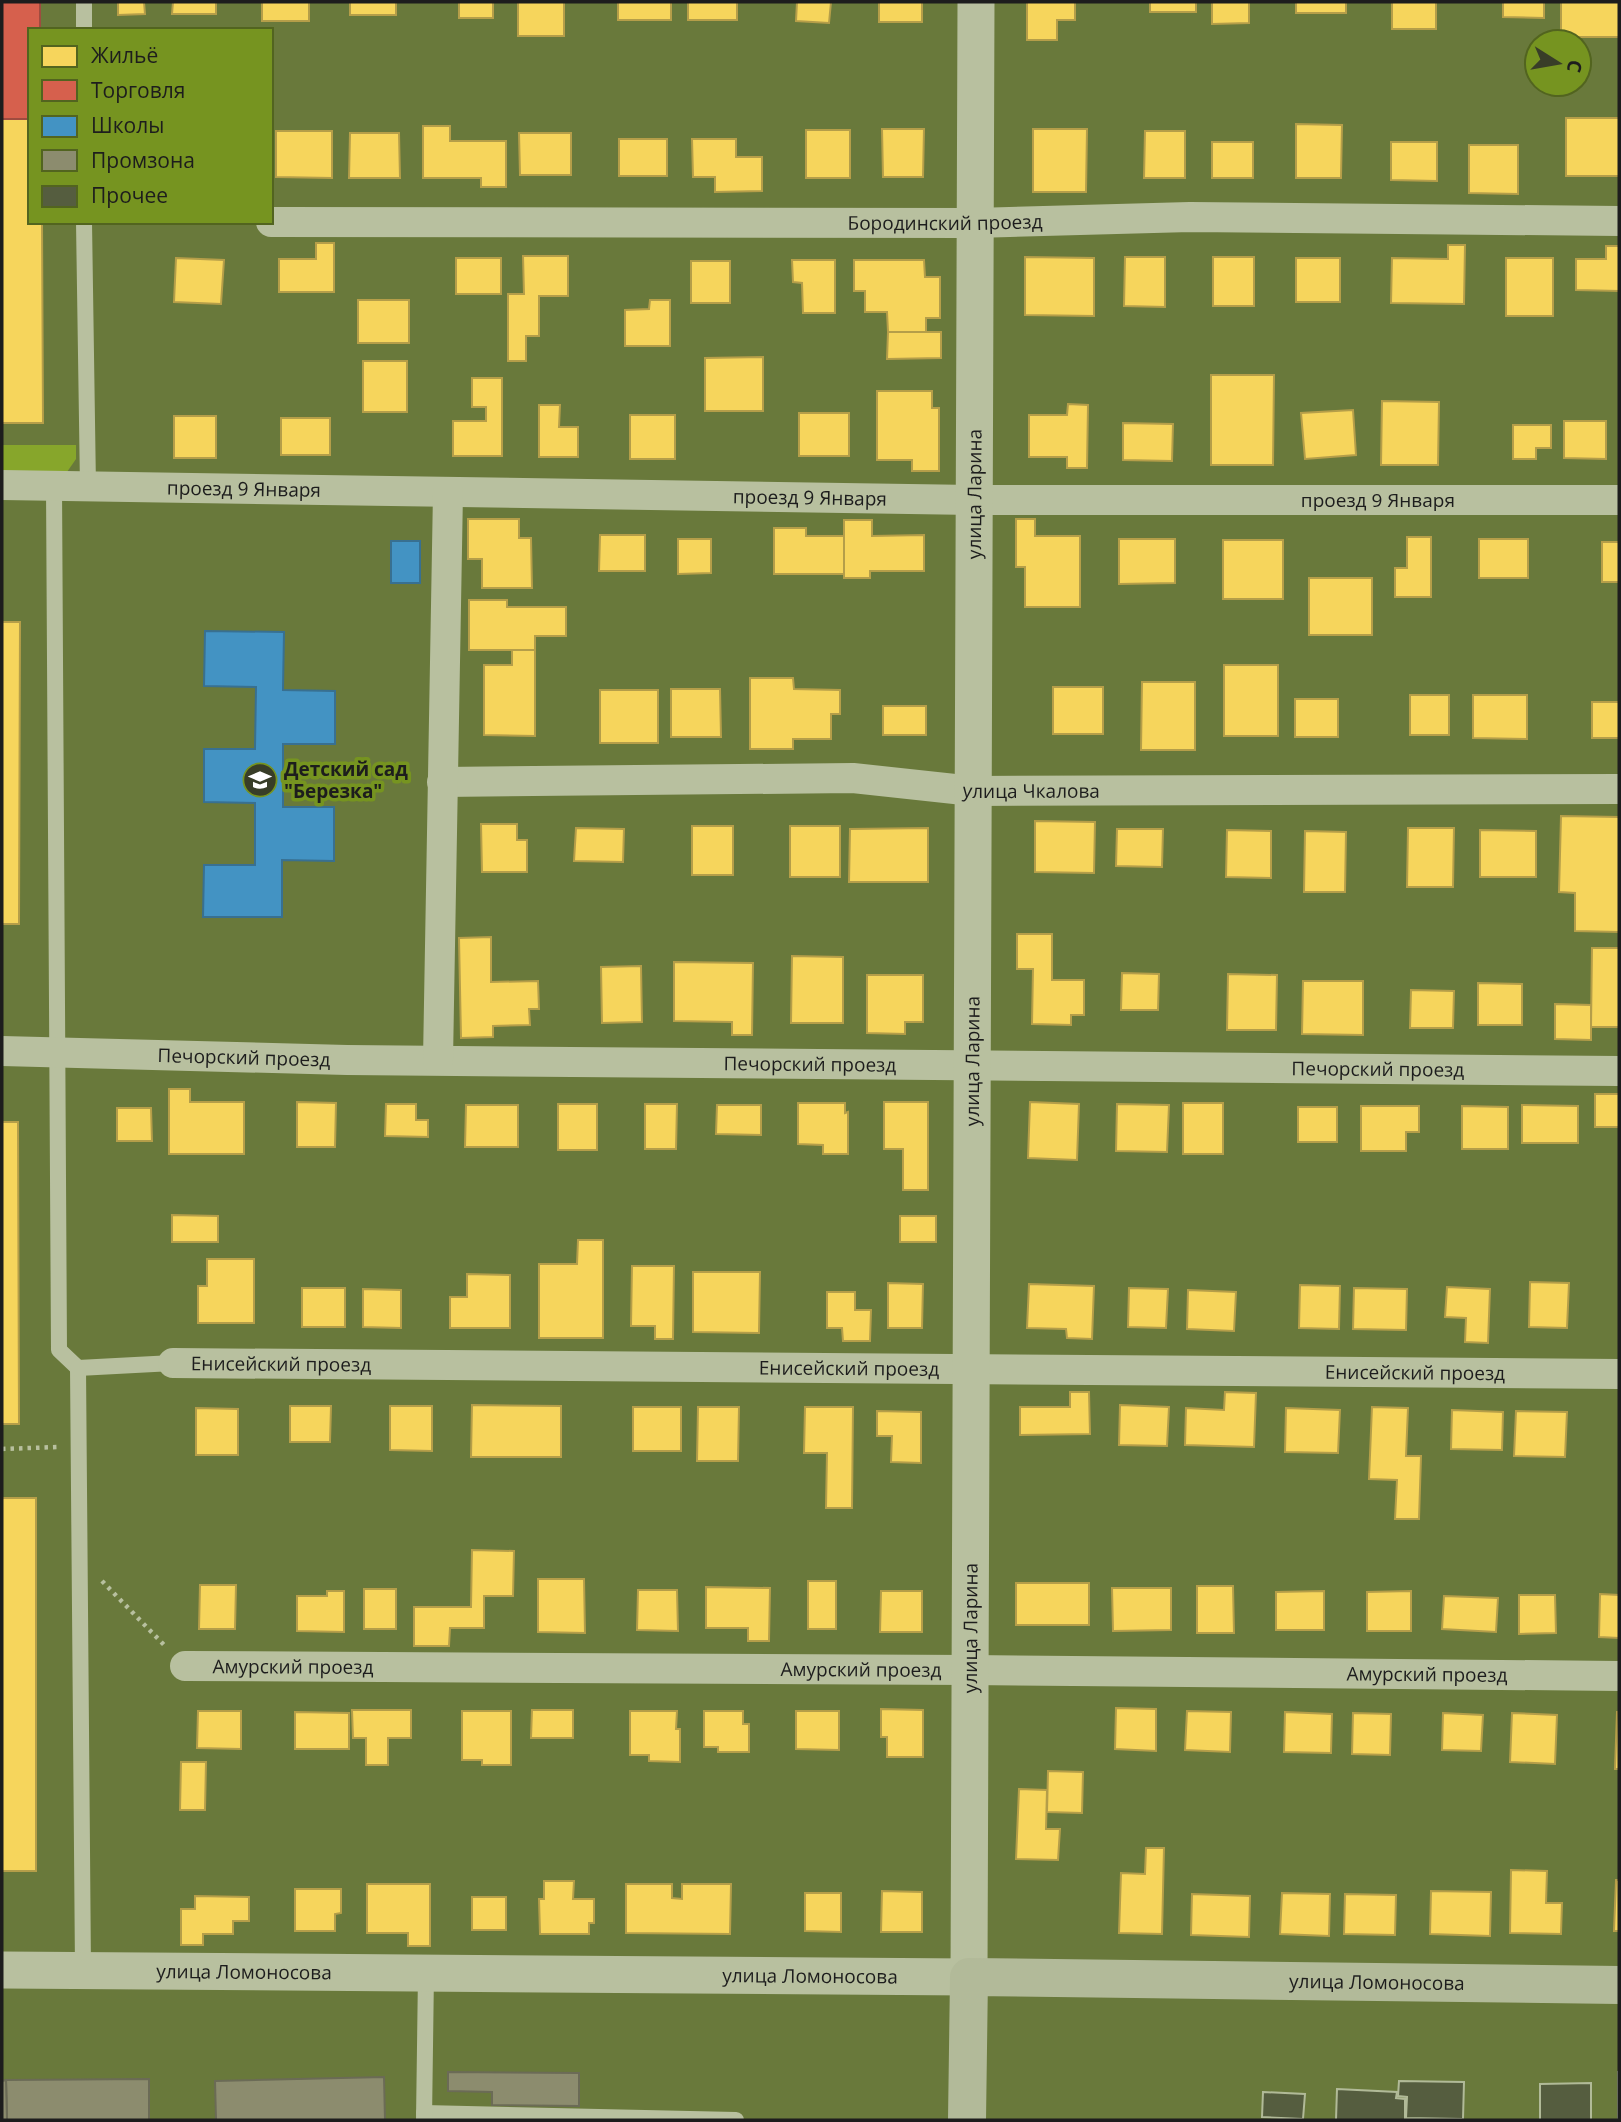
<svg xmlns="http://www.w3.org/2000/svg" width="1621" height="2122" font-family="'Open Sans',sans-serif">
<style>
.green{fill:#87a62b}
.homes{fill:#f6d55c;stroke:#b59e49;stroke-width:2}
.shops{fill:#d6604d;stroke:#9e4c3f;stroke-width:2}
.schools{fill:#4393c3;stroke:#387091;stroke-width:2}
.industry{fill:#8c8c6e;stroke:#6b6b56;stroke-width:2}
.building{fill:#555d3f;stroke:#b1ba98;stroke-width:2}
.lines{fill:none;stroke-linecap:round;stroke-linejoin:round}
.path{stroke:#b8c09f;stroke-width:4.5;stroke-dasharray:3.5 5;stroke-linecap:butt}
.service{stroke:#b8c09f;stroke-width:16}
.minor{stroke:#b8c09f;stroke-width:30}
.tertiary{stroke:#b8c09f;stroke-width:37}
.secondary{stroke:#b2ba99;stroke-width:38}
.labels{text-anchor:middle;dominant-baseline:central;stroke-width:7;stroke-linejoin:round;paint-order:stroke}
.street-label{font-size:19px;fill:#1d1d1d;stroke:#769420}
.poi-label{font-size:19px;font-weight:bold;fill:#1d1d1d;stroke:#769420;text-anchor:start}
</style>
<rect width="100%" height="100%" fill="#69793b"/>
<polygon class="green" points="2,445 76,445 76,459 67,472 2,474"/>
<g class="homes">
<polygon points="118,2 144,2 145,14 118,15"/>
<polygon points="155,2 216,2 216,14 172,14 173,2"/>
<rect x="262" y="2" width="47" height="19"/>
<rect x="350" y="2" width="46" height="13"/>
<rect x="459" y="2" width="34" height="16"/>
<rect x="518" y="2" width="46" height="34"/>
<rect x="618" y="2" width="53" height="18"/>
<rect x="688" y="2" width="49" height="18"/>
<polygon points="797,2 831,2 829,23 796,21"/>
<rect x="879" y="2" width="43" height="20"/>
<polygon points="1027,2 1075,2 1075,20 1057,20 1057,40 1027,40"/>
<rect x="1150" y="2" width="46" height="10"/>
<polygon points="1212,2 1249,2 1249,23 1212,24"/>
<rect x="1296" y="2" width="50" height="11"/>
<rect x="1392" y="2" width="44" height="27"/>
<polygon points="1503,2 1544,2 1544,18 1503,17"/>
<polygon points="1561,2 1619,2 1619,37 1579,37 1579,78 1579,42 1561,42"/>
<rect x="1566" y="118" width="53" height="58"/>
<polygon points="2,119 30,119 30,222 42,222 43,423 2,423"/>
<polygon points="1296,124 1342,125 1341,178 1296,178"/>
<polygon points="423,126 450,126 450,141 506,141 506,187 481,187 481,178 423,178"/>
<polygon points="882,129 924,129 923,177 883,177"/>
<polygon points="1033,129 1087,129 1086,192 1033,192"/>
<rect x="806" y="130" width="44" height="48"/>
<polygon points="276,131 332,131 332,178 276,177"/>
<polygon points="1145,131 1185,131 1185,178 1144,178"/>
<polygon points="350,133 399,133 400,178 349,178"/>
<polygon points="519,133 571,133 571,175 520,175"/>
<rect x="619" y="139" width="48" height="37"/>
<polygon points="692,139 736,139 736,157 762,157 762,191 715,192 715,177 693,177"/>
<rect x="1212" y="142" width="41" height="36"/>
<polygon points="1391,142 1437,142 1437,181 1391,180"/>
<polygon points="1469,145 1518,145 1518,194 1469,193"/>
<polygon points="316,243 334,243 334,292 279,292 279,259 316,259"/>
<polygon points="1448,245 1465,245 1464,304 1391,303 1392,258 1448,259"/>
<polygon points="1606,246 1619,246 1619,291 1576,290 1576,259 1606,259"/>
<polygon points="523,256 568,256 568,296 539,296 539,336 526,336 526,361 508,361 508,294 524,294"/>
<polygon points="1025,257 1094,258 1094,316 1025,315"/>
<polygon points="1125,257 1165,257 1165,307 1124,306"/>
<rect x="1213" y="257" width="41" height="49"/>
<polygon points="176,258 224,260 221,304 174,302"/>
<rect x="456" y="258" width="45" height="36"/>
<rect x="1296" y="258" width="44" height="44"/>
<rect x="1506" y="258" width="47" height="58"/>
<polygon points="792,260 835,260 835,313 803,313 802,283 793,282"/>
<polygon points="854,260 924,260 925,277 940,277 940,318 926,318 926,332 888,332 887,312 865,312 865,291 854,291"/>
<rect x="691" y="261" width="39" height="42"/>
<rect x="358" y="300" width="51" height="43"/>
<polygon points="650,300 670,300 670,346 625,346 625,310 649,309"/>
<polygon points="888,332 941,332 941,358 887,359"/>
<polygon points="763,357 763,411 705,411 705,358"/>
<rect x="363" y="361" width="44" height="51"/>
<polygon points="1211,375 1274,375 1273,465 1211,465"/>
<polygon points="472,378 502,378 502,456 453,456 453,421 486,421 486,407 472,407"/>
<polygon points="877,391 932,391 932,408 939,408 939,471 912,471 912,460 877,460"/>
<polygon points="1382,401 1439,402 1438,465 1381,465"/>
<polygon points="1068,404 1088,405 1087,468 1067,468 1067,457 1029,457 1029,415 1067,415"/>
<polygon points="539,405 560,405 559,427 578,427 578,457 539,457"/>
<polygon points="1353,410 1356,455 1305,459 1301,413"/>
<rect x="799" y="413" width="50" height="43"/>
<rect x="630" y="415" width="45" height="44"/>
<rect x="174" y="416" width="42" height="42"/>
<rect x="281" y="418" width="49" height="37"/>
<polygon points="1564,421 1606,421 1606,459 1564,458"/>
<polygon points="1123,423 1173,424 1172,461 1123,460"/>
<polygon points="1513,425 1551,425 1551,448 1536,448 1536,459 1513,459"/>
<polygon points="468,519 519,519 519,538 531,538 532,588 482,588 482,559 468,559"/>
<polygon points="1016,519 1035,519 1035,536 1080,536 1080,607 1025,607 1025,567 1016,567"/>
<polygon points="844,520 872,520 872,536 924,535 924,571 870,571 870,578 844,578"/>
<polygon points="774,528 806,528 806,536 844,536 844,574 774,574"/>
<polygon points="600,535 645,535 645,571 599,571"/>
<polygon points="1407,537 1431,537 1431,597 1395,597 1395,568 1407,568"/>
<polygon points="678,539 711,539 711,573 678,574"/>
<polygon points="1119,539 1175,539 1175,583 1119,584"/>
<rect x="1479" y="539" width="49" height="39"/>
<rect x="1223" y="540" width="60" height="59"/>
<rect x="1602" y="542" width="17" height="40"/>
<rect x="1309" y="578" width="63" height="57"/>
<polygon points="469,600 507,600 507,607 566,607 566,636 535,636 535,650 469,650"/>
<polygon points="2,622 20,622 19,924 2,924"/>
<polygon points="512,650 535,650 535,736 484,735 484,665 512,665"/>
<rect x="1224" y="665" width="54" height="71"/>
<polygon points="750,678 793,678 794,689 840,690 840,714 831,714 831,739 793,739 793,749 750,749"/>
<polygon points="1142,682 1195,682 1195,750 1141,750"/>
<rect x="1053" y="687" width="50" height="47"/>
<polygon points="671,689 720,689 721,737 671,737"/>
<rect x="600" y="690" width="58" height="53"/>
<rect x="1410" y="695" width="39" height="40"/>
<polygon points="1473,695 1527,695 1527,739 1473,738"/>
<rect x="1295" y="699" width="43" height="38"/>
<rect x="1592" y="702" width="27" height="36"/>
<rect x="883" y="706" width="43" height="29"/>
<polygon points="1561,816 1619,817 1619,932 1575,931 1575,893 1559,892"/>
<polygon points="1035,821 1095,822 1094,873 1035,872"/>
<polygon points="481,824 517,824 517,840 527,840 527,872 482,872"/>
<rect x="692" y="826" width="41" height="49"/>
<rect x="790" y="826" width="50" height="51"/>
<polygon points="576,828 624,829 623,862 574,861"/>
<polygon points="928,828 928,882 849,882 850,829"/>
<polygon points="1408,828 1454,828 1453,887 1407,887"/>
<polygon points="1117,829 1163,829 1162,867 1116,866"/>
<polygon points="1227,830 1271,831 1271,878 1226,877"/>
<polygon points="1480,830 1536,831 1536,877 1480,877"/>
<polygon points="1305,831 1346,832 1345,892 1304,892"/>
<polygon points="1017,934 1052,934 1052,980 1084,980 1084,1015 1071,1015 1071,1025 1032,1024 1033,969 1017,969"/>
<polygon points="491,937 491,982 538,981 539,1009 529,1009 530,1025 493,1026 493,1037 461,1038 459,938"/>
<polygon points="1592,948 1619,948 1619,1027 1591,1027"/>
<polygon points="792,956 843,957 843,1023 791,1023"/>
<polygon points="674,962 753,963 752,1035 732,1035 732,1022 674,1021"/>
<polygon points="641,966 642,1022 602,1023 601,967"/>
<polygon points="1122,973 1159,974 1158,1010 1121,1010"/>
<polygon points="1228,974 1277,975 1276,1030 1227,1030"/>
<polygon points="867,975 923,975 923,1022 905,1022 905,1034 867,1033"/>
<polygon points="1303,981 1363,981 1363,1035 1302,1034"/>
<polygon points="1478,983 1522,984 1522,1025 1478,1025"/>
<polygon points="1411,990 1454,991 1453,1028 1410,1028"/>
<polygon points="1555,1004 1591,1005 1591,1040 1555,1039"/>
<polygon points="169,1089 190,1089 190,1102 244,1102 244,1154 169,1154"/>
<rect x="1595" y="1094" width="24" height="33"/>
<polygon points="297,1102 336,1103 335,1147 297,1147"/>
<polygon points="884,1102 928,1102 928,1190 903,1190 903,1149 884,1149"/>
<polygon points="1030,1102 1079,1104 1077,1160 1028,1158"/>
<polygon points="798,1103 845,1103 845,1113 848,1112 848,1154 823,1154 823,1145 798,1144"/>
<rect x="1183" y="1103" width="40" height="51"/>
<polygon points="386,1104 416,1104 416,1120 428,1120 428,1137 385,1136"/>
<rect x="558" y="1104" width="39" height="46"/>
<polygon points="645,1104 677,1104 676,1149 645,1149"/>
<polygon points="1117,1104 1169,1105 1167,1152 1116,1151"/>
<polygon points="466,1105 518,1105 518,1147 465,1147"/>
<polygon points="717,1105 761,1105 761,1135 716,1134"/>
<polygon points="1522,1105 1578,1106 1578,1143 1522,1143"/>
<polygon points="1361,1106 1419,1106 1419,1132 1406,1132 1406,1151 1361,1151"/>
<polygon points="1462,1106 1508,1107 1508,1149 1462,1149"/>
<rect x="1298" y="1107" width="39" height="35"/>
<polygon points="117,1108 151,1108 152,1141 117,1141"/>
<polygon points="2,1122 18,1122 19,1424 2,1424"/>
<polygon points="172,1215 218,1216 218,1242 172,1242"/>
<rect x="900" y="1216" width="36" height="26"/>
<polygon points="578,1240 603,1240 603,1338 539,1338 539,1264 577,1264"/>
<polygon points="207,1259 254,1259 254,1323 198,1323 198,1286 207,1286"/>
<polygon points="632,1266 674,1266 673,1339 655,1339 655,1326 631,1326"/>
<polygon points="693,1272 760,1272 759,1333 693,1332"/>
<polygon points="467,1274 510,1275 510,1328 450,1328 450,1297 467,1297"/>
<polygon points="1530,1282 1569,1283 1567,1328 1529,1327"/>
<polygon points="888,1283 923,1284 922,1328 888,1328"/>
<polygon points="1029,1284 1094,1286 1092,1339 1067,1338 1066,1329 1027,1328"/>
<polygon points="1300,1285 1340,1286 1339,1329 1299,1328"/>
<polygon points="1447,1287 1490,1289 1488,1343 1465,1342 1466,1318 1445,1317"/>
<rect x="302" y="1288" width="43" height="39"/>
<polygon points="1129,1288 1168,1289 1166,1328 1128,1327"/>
<polygon points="1354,1288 1407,1289 1406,1330 1353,1329"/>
<polygon points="363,1289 401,1290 401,1328 363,1327"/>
<polygon points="1188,1290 1236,1292 1234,1331 1187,1329"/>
<polygon points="827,1292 855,1292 855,1310 871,1310 870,1341 843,1341 842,1328 827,1328"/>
<polygon points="1070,1392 1089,1392 1090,1434 1020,1435 1020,1407 1070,1407"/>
<polygon points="1225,1392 1256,1393 1254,1447 1185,1445 1186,1408 1224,1410"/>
<polygon points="472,1405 561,1406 561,1457 471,1457"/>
<polygon points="1120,1405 1169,1407 1167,1446 1119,1445"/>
<polygon points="290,1406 331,1406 330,1442 290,1442"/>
<polygon points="390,1406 432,1406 432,1451 390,1450"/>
<rect x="633" y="1407" width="48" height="44"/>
<polygon points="698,1407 739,1407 738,1461 697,1461"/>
<polygon points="805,1407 853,1407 852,1508 826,1508 827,1453 804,1453"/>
<polygon points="1372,1407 1408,1408 1406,1456 1421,1456 1419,1519 1395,1519 1397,1480 1369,1479"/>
<polygon points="196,1408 238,1409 238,1455 196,1455"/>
<polygon points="1286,1408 1340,1410 1338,1453 1285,1452"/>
<polygon points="1452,1410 1503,1412 1502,1450 1451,1449"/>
<polygon points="877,1411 921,1412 921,1463 891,1462 892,1436 877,1436"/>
<polygon points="1516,1411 1567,1412 1565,1457 1514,1456"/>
<rect x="2" y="1498" width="34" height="373"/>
<polygon points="472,1550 514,1551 513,1596 484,1596 484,1628 450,1628 449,1646 414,1646 414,1607 471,1607"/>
<polygon points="538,1579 584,1579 585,1633 538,1632"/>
<rect x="808" y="1581" width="28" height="48"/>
<rect x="1016" y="1583" width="73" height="42"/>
<polygon points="200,1585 236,1585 235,1629 199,1629"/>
<polygon points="1197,1586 1233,1586 1234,1633 1197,1633"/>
<polygon points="706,1587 770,1588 769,1641 748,1641 748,1628 706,1628"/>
<polygon points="1112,1588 1171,1588 1171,1630 1113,1631"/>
<rect x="364" y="1589" width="32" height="40"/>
<polygon points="638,1590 677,1590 678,1631 637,1630"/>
<polygon points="327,1591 344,1591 344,1632 297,1631 297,1596 327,1596"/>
<polygon points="881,1591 922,1591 922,1632 880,1632"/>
<polygon points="1324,1591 1324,1630 1276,1630 1276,1592"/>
<polygon points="1411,1591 1411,1631 1367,1631 1367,1592"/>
<polygon points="1600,1594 1619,1595 1619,1638 1599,1637"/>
<polygon points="1519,1595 1555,1595 1556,1633 1519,1634"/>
<polygon points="1444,1596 1498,1598 1496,1632 1442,1629"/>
<polygon points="1116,1708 1156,1709 1156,1751 1115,1749"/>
<polygon points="881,1709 923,1710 923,1757 887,1757 887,1737 881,1737"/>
<polygon points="352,1710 411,1710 411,1738 388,1738 388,1765 366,1765 366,1738 353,1738"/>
<polygon points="532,1710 573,1710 573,1738 531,1738"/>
<polygon points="198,1711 241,1711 241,1749 197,1748"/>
<polygon points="462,1711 511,1711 511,1765 482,1765 482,1760 462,1760"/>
<polygon points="630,1711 677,1711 676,1729 680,1729 680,1762 649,1761 649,1755 630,1755"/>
<polygon points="704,1711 743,1711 743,1724 749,1724 749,1752 718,1752 718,1747 704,1747"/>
<polygon points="796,1711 839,1711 839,1750 796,1749"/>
<polygon points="1187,1711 1231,1712 1230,1752 1185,1750"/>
<polygon points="295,1712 349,1713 349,1749 295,1749"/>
<polygon points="1285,1712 1332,1714 1331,1753 1284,1752"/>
<polygon points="1617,1712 1619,1712 1619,1769 1615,1769"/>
<polygon points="1353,1713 1391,1714 1390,1755 1352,1754"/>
<polygon points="1443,1713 1483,1715 1481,1751 1442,1750"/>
<polygon points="1512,1713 1557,1715 1555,1764 1510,1762"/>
<polygon points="181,1762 206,1762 205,1810 180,1810"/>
<polygon points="1048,1771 1083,1772 1082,1813 1047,1812"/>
<polygon points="1019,1789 1047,1790 1046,1829 1060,1829 1058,1860 1016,1859"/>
<polygon points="1146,1848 1164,1848 1162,1934 1119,1933 1121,1873 1145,1874"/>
<polygon points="1511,1870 1547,1871 1546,1903 1562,1903 1561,1934 1510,1933"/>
<polygon points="1616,1880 1619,1880 1619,1931 1614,1931"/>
<polygon points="544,1881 574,1881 573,1899 594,1899 594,1923 589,1923 589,1934 540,1934 539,1899 544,1899"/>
<polygon points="367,1884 430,1884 430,1946 408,1946 408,1933 367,1933"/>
<polygon points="626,1884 672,1884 672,1898 682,1899 682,1884 731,1884 730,1934 626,1933"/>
<polygon points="295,1889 341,1889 341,1913 335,1914 335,1931 295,1931"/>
<polygon points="882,1891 922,1892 922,1932 881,1932"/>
<polygon points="1431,1891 1491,1892 1490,1936 1430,1934"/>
<polygon points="805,1893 841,1893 841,1932 805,1931"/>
<polygon points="1282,1893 1330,1894 1329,1936 1280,1934"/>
<polygon points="1192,1894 1250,1896 1249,1937 1191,1935"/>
<polygon points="1345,1894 1396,1895 1395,1935 1344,1934"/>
<polygon points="195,1896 249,1897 249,1921 233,1921 233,1934 203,1934 203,1945 181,1945 181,1909 195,1909"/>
<rect x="472" y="1897" width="34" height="33"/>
</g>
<polygon class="shops" points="2,2 40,2 40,30 30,30 30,119 2,119"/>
<g class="schools">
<rect x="391" y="541" width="29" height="42"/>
<polygon points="205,631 284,632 283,690 335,691 335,744 283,744 283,807 334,807 334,861 282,860 282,917 203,917 204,865 255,865 255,803 204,802 204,749 255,749 256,687 204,686"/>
</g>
<g class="industry">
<polygon points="448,2072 579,2073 579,2106 492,2105 492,2092 448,2091"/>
<polygon points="384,2077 385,2120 216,2120 215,2081"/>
<polygon points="149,2079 149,2120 7,2120 6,2080"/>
<polygon points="6,2080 7,2120 2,2120 2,2081"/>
</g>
<g class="building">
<rect x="1618" y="2072" width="1" height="48"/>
<polygon points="1399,2081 1464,2082 1463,2119 1406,2118 1407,2097 1398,2096"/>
<polygon points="1591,2083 1591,2120 1540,2120 1540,2084"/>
<polygon points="1337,2089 1397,2092 1396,2098 1405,2099 1405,2120 1336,2120"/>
<polygon points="1263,2092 1305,2094 1303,2119 1262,2117"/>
</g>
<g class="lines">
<g class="path">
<polyline points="283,775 350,775"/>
<polyline points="2,1449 57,1447"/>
<polyline points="102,1581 167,1648"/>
</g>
<g class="service">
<polyline points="84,30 84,2"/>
<polyline points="84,222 88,487"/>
<polyline points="54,486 59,1350 78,1368 83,1970"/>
<polyline points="78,1368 173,1363"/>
<polyline points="424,2113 736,2120"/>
<polyline points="424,2120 426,1973"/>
</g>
<g class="minor">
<path id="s1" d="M 271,222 L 975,223 L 1190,217 L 1619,221"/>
<path id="s2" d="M 2,485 L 974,500 L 1619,500"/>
<path id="s3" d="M 442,782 L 853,778 L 973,791 L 1619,789"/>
<path id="s4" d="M 2,1051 L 347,1060 L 1619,1071"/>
<polyline points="438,1060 448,492"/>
<path id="s5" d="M 173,1363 L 1619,1374"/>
<path id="s6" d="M 185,1666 L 970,1670 L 1619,1676"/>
</g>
<path class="tertiary" id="s7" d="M 2,1970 L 969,1977 L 976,2"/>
<path class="secondary" id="s8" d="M 967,2120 L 969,1977 L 1619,1985"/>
</g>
<defs>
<g id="school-disc" transform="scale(1.75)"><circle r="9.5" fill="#383d28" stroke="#769420"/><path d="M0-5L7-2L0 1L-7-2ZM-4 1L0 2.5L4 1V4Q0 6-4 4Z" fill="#fff"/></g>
</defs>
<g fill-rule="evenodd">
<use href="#school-disc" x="260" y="780"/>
</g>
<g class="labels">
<g class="street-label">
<text stroke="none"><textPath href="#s1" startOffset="674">Бородинский проезд</textPath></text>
<text stroke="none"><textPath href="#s2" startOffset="242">проезд 9 Января</textPath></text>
<text stroke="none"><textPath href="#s7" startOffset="2450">улица Ларина</textPath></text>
<text stroke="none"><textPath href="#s2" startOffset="808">проезд 9 Января</textPath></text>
<text stroke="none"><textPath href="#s2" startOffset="1376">проезд 9 Января</textPath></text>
<text stroke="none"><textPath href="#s3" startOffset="590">улица Чкалова</textPath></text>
<text stroke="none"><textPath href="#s4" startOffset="242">Печорский проезд</textPath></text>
<text stroke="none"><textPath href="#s7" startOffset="1883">улица Ларина</textPath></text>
<text stroke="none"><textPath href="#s4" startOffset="808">Печорский проезд</textPath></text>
<text stroke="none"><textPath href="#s4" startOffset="1376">Печорский проезд</textPath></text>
<text stroke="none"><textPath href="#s5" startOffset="108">Енисейский проезд</textPath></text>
<text stroke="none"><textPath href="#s5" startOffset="676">Енисейский проезд</textPath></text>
<text stroke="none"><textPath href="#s5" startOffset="1242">Енисейский проезд</textPath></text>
<text stroke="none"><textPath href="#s7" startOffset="1316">улица Ларина</textPath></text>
<text stroke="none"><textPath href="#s6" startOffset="108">Амурский проезд</textPath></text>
<text stroke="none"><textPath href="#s6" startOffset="676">Амурский проезд</textPath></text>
<text stroke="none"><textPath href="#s6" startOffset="1242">Амурский проезд</textPath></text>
<text stroke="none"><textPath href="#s7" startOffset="242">улица Ломоносова</textPath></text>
<text stroke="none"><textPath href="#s7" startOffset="808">улица Ломоносова</textPath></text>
<text stroke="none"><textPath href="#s8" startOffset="551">улица Ломоносова</textPath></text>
</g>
<g class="poi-label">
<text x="284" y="769">Детский сад<tspan x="284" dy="22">"Березка"</tspan></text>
</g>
</g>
<rect width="1621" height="2122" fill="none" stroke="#1d1d1d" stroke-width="7"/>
<rect x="28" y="28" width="245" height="196" fill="#769420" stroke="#52641f" stroke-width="2"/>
<rect x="42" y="46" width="35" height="21" fill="#f6d55c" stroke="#52641f" stroke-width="2"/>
<text x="91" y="63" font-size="21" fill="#1d1d1d">Жильё</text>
<rect x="42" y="80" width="35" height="21" fill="#d6604d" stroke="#52641f" stroke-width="2"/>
<text x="91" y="98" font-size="21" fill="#1d1d1d">Торговля</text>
<rect x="42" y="116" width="35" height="21" fill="#4393c3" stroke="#52641f" stroke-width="2"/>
<text x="91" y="133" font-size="21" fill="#1d1d1d">Школы</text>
<rect x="42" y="150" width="35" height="21" fill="#8c8c6e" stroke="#52641f" stroke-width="2"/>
<text x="91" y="168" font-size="21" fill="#1d1d1d">Промзона</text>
<rect x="42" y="186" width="35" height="21" fill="#555d3f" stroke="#52641f" stroke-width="2"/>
<text x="91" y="203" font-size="21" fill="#1d1d1d">Прочее</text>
<g transform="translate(1558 63) rotate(101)"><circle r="33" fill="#769420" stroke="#52641f" stroke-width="2"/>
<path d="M0-5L12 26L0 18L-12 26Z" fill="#383d28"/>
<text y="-10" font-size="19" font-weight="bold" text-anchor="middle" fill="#1d1d1d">С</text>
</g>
</svg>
